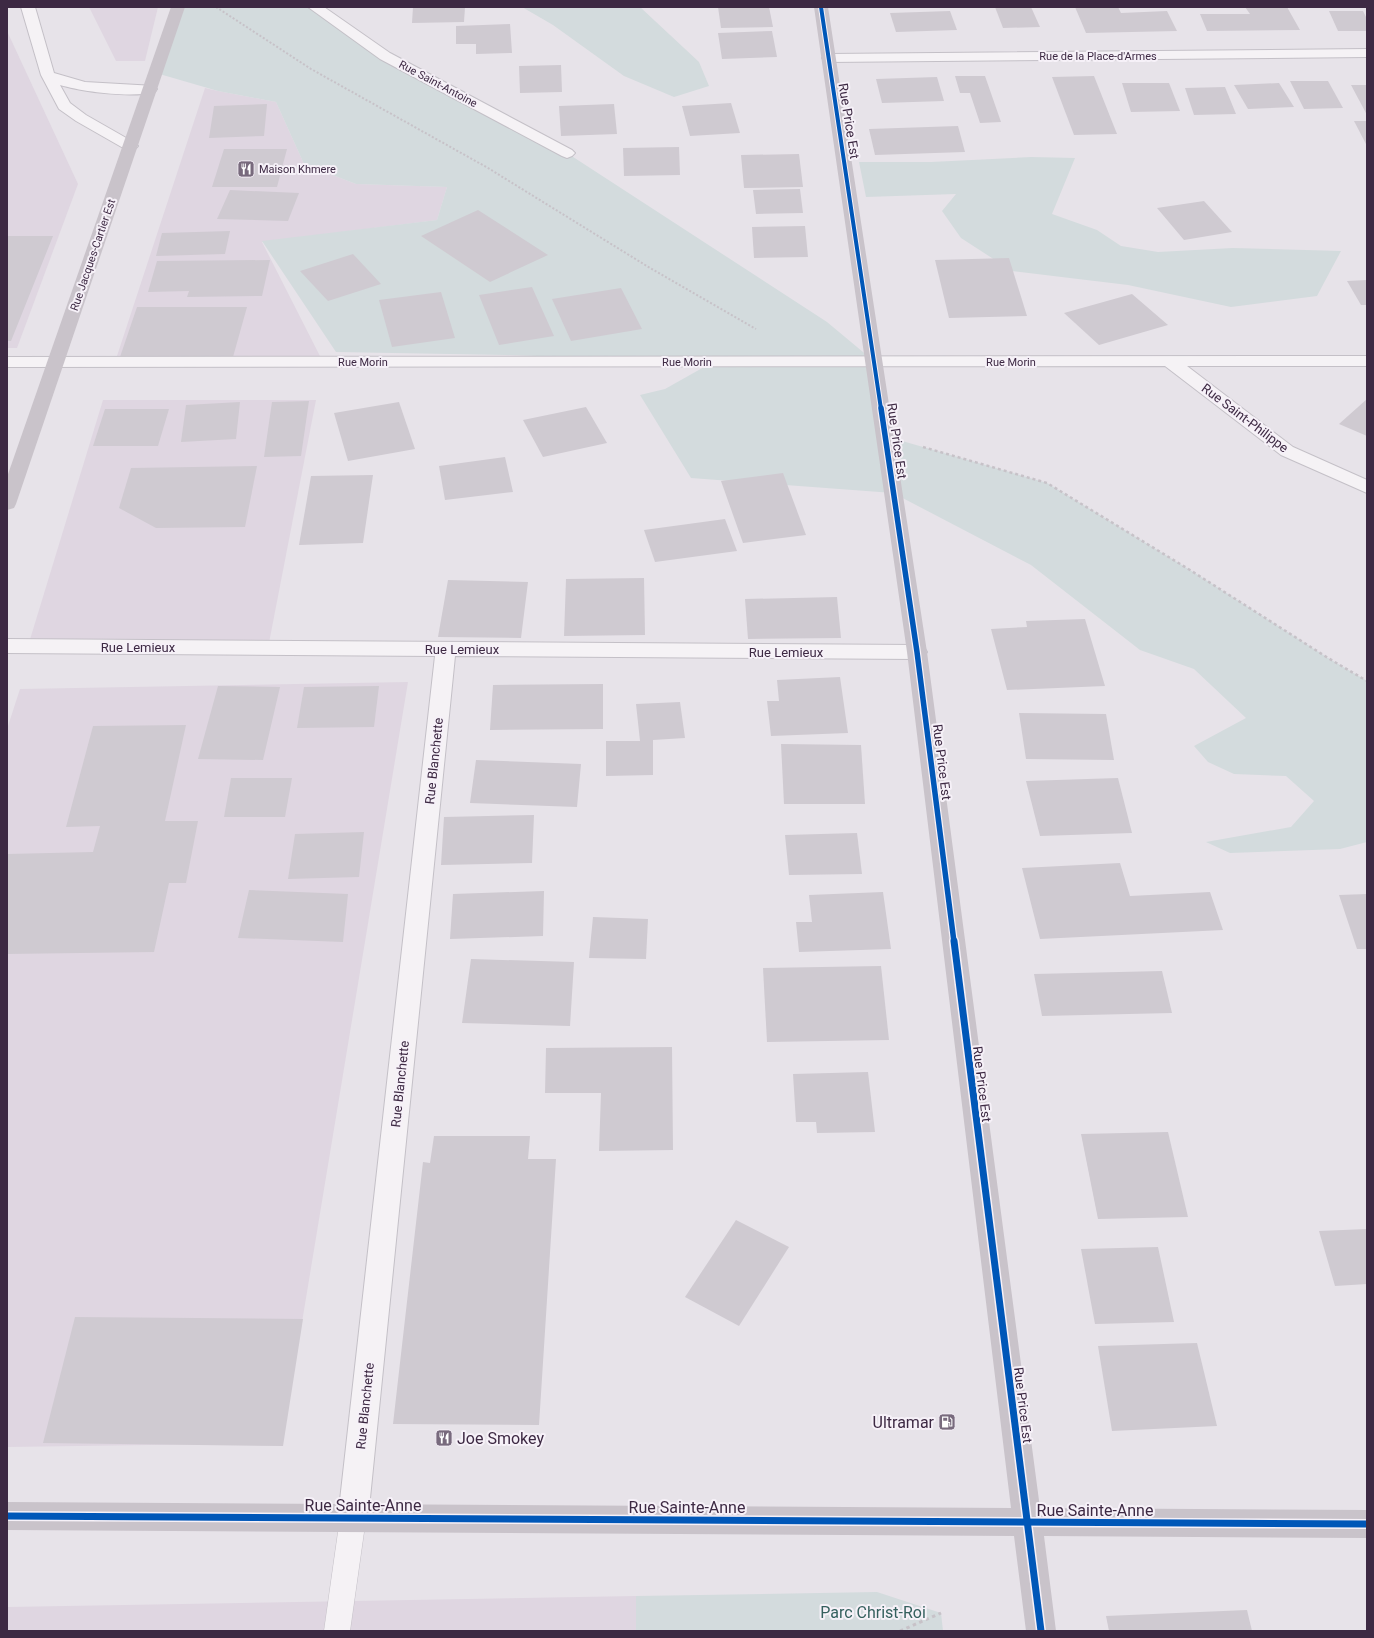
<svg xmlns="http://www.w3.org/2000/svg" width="1374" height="1638" font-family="Roboto,sans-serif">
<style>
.built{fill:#dfd6e1}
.green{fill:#d3dbdd}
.building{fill:#cfcad1}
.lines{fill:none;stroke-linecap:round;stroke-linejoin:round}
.lane-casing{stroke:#c4c0c7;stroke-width:1}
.street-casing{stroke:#c4c0c7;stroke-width:2}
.path-far2{stroke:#c7c2c8;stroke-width:2;stroke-dasharray:2 2;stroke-linecap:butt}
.path-far1{stroke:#c7c2c8;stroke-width:2.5;stroke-dasharray:3 3;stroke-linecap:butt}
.path{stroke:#c7c2c8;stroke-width:3;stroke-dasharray:3.5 3.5;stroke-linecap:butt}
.lane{fill:#f5f2f5;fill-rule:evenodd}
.street{fill:#f5f2f5;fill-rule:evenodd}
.secondary{fill:#c9c3ca;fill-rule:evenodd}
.cycleway-far2-casing{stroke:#f6f1f8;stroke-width:6}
.cycleway-far1-casing{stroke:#f6f1f8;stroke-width:8}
.cycleway-casing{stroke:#f6f1f8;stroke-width:10}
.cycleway-far2{stroke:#0057b8;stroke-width:4}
.cycleway-far1{stroke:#0057b8;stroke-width:5.5}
.cycleway{stroke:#0057b8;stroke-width:7}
.labels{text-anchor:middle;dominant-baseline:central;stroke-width:4;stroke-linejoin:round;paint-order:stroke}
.far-street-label{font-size:11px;fill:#3d2943;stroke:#f6f1f8}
.far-poi-label{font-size:11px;fill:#3d2943;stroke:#f6f1f8;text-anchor:start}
.street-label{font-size:13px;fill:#3d2943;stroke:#f6f1f8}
.near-poi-label{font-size:16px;fill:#3d2943;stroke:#f6f1f8;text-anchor:end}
.near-street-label{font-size:16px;fill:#3d2943;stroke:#f6f1f8}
.near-park-label{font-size:16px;fill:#35605e;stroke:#f6f1f8}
</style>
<rect width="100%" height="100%" fill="#e7e3e9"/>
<g class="built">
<polygon points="89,7 158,7 145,61 116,61"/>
<polygon points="7,31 78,184 17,348 7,348"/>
<polygon points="205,88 218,91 276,102 304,164 356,184 447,187 437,220 262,242 323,362 116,359"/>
<polygon points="103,400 316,400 268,648 28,646"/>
<polygon points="408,682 282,1443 7,1447 7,729 20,689"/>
<polygon points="636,1596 636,1631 7,1631 7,1607"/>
</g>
<g class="green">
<polygon points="175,7 315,7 385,56 567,153 827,322 875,362 885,436 1047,483 1190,570 1328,658 1367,681 1367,842 1340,849 1230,853 1206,842 1291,827 1314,801 1286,776 1234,774 1208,762 1194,746 1246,718 1194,669 1140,650 1031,565 893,493 691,478 640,395 665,389 713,362 506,355 336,352 262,241 437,220 447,187 356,184 304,164 276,102 218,91 156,73"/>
<polygon points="522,7 640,7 699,62 709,86 674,97 624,76 553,25"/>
<polygon points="1031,157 1075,158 1052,214 1097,230 1121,246 1158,252 1233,248 1341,251 1317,296 1231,307 1128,285 1012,271 961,238 942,211 956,194 866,197 859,162 931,162"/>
<polygon points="877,1592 941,1613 943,1631 636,1631 636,1596"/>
</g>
<g class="building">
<polygon points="413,7 465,7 464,22 412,23"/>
<polygon points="718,7 769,7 773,27 721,28"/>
<polygon points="995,7 1031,7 1040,27 1003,28"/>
<polygon points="1075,7 1118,7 1121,13 1167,11 1177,31 1086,33"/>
<polygon points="1245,7 1287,7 1300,30 1207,31 1200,14 1250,14"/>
<polygon points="950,11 957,30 896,32 890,13"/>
<polygon points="1329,11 1363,11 1367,19 1367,31 1338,31"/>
<polygon points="510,24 512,53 476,54 476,44 456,44 456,26"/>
<polygon points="772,31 777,57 722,59 718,33"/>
<polygon points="561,65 562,92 520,93 519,66"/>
<polygon points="955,76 985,76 1001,122 980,123 970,93 960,93"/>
<polygon points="1094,76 1117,134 1074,135 1052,77"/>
<polygon points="937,77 944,101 882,103 876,79"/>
<polygon points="1290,81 1328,81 1343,108 1304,109"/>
<polygon points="1122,83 1169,83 1180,111 1131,112"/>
<polygon points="1279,83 1294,107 1248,109 1234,85"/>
<polygon points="1351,85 1367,85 1367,115"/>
<polygon points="1225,87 1236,114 1194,115 1185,88"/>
<polygon points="731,103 740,133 690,136 682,106"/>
<polygon points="267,104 264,136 209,138 214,106"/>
<polygon points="614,104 617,134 561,136 559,106"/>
<polygon points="1354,121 1367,121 1367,146"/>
<polygon points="958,126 965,152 875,155 869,129"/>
<polygon points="679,147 680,175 624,176 623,148"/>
<polygon points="224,149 287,149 277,187 212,187"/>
<polygon points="799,154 803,187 744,188 741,155"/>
<polygon points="800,189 803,213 756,214 753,190"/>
<polygon points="230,190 299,193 288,221 217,219"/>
<polygon points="1204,201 1232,232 1184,240 1157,208"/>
<polygon points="478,210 548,255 490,282 421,236"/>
<polygon points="805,226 808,257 754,258 752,227"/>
<polygon points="230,231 225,254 156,256 162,233"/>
<polygon points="7,236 53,236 11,341 7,341"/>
<polygon points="353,254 381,284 328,301 300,271"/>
<polygon points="1009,258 1027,316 949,318 935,260"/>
<polygon points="270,260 262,296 187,297 189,291 148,292 157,261"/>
<polygon points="1367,280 1367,305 1361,305 1347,281"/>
<polygon points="532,287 554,336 499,345 479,295"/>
<polygon points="621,288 642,329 571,341 552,299"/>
<polygon points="441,292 455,338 392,347 379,300"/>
<polygon points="1132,294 1168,325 1099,345 1064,313"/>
<polygon points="137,307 247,307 233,357 120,357"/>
<polygon points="1367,399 1367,436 1339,424"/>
<polygon points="309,401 301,456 264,457 272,402"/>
<polygon points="240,402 236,439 181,442 186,405"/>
<polygon points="399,402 415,449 348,461 334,413"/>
<polygon points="586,407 607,443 543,457 523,420"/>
<polygon points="105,409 169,409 158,446 93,446"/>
<polygon points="505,457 513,492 445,500 439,466"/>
<polygon points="257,466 245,527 156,528 119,508 131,468"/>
<polygon points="783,473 806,535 743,543 721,481"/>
<polygon points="373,475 363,543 299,545 311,476"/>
<polygon points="725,519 737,551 655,562 644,530"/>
<polygon points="644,578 645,635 564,636 566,579"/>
<polygon points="448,580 528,582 521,638 438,637"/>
<polygon points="837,597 841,638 748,639 745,599"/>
<polygon points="1085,619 1105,686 1007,690 991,629 1027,627 1026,621"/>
<polygon points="840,677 848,733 771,736 767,701 779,701 777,680"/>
<polygon points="603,684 603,729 490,730 493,685"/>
<polygon points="218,686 280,687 263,760 198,759"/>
<polygon points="379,686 374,727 297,728 304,687"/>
<polygon points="680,702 685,738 653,740 653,775 606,776 606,741 640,741 636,704"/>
<polygon points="1019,713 1106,714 1114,760 1026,759"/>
<polygon points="186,725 165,821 198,821 186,883 169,883 154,952 7,954 7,854 93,852 100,826 66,827 93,726"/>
<polygon points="781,744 861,745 865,804 784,804"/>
<polygon points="476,760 581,764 577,807 470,803"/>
<polygon points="231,778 292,778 285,817 224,817"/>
<polygon points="1118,778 1132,833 1040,836 1026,781"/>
<polygon points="534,815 532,863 441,865 444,817"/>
<polygon points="364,832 359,877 288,879 295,834"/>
<polygon points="857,833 862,874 789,875 785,835"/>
<polygon points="1120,863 1130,896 1210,892 1223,930 1040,939 1022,868"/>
<polygon points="249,890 348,894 343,942 238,938"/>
<polygon points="544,891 543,936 450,939 453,894"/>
<polygon points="883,892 891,949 799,952 796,922 812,922 809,895"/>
<polygon points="1367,894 1367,949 1357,949 1339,895"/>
<polygon points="593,917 648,919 646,959 589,958"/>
<polygon points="471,959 574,962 570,1026 462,1023"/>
<polygon points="881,966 889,1040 767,1042 763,968"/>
<polygon points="1162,971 1172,1013 1042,1016 1034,974"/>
<polygon points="672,1047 673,1150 599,1151 601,1093 545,1093 546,1048"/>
<polygon points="868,1072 875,1132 817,1133 816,1122 796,1122 793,1074"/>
<polygon points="1168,1132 1188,1217 1098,1219 1081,1134"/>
<polygon points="434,1136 530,1136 528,1159 556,1159 539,1425 393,1424 423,1162 430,1163"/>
<polygon points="736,1220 789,1247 739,1326 685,1297"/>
<polygon points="1367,1229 1367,1284 1335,1286 1319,1231"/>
<polygon points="1158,1247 1174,1322 1095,1324 1081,1249"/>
<polygon points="75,1317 303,1319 283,1446 43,1443"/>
<polygon points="1197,1343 1217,1426 1112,1431 1098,1346"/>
<polygon points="1247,1610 1252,1631 1109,1631 1106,1616"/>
</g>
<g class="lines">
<g class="lane-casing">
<polygon id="lane" points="353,1506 362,1509 366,1518 350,1631 324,1631 340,1518 344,1509"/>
</g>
<g class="street-casing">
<g id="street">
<path d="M 21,7 L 35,7 L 54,73 L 85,82 L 155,86 L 157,89 L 155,92 C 131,98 84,92 60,85 L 70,103 L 86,115 L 135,143 L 138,146 L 135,149 L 130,151 L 125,149 L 76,121 L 59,109 L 41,75 Z"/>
<polygon points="308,7 324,7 390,53 572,150 575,153 572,156 567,158 562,156 380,59"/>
<polygon points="1367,49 1367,57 829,62 824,61 822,58 824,55 829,54"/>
<polygon points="1367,356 1367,366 1187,366 1293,447 1367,480 1367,493 1281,455 1165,366 7,367 7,357"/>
<polygon points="7,639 917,645 924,647 927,652 924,657 917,659 455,656 368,1518 363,1528 353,1532 343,1528 338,1518 435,656 7,653"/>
</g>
</g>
<polyline class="path-far2" points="216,7 311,69 488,168 650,268 756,329"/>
<polyline class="path-far1" points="923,447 1047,483 1190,570 1328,658 1367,681"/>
<polyline class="path" points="900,1631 941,1613"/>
<use href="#lane" class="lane"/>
<use href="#street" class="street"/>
<g class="secondary">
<polygon points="171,7 185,7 16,504 14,508 7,510 7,477"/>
<polygon points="814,7 828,7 927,652 1040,1508 1367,1510 1367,1538 1044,1536 1056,1631 1026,1631 1014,1536 7,1530 7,1502 1011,1508 907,652"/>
</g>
<g class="cycleway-far2-casing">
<polyline id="cycleway-far2" points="821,7 881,409"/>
</g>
<g class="cycleway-far1-casing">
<polyline id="cycleway-far1" points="881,408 917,652 954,942"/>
</g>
<g class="cycleway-casing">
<g id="cycleway">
<polyline points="954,941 1041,1631"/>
<polyline points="7,1516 1367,1524"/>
</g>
</g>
<use href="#cycleway-far2" class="cycleway-far2"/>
<use href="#cycleway-far1" class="cycleway-far1"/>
<use href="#cycleway" class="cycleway"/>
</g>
<defs>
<g id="restaurant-square" transform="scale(0.9)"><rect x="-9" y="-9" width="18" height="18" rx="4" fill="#786a7d" stroke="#f6f1f8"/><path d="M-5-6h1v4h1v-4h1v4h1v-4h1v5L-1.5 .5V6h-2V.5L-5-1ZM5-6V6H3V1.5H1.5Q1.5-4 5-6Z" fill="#fff"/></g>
<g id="fuel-square" transform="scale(0.9)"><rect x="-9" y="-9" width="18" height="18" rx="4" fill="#786a7d" stroke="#f6f1f8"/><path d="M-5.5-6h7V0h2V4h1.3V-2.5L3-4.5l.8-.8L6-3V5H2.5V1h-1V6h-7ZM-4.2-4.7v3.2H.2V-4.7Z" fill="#fff"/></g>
</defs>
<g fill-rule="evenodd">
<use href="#restaurant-square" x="246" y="169"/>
<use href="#fuel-square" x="947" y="1422"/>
<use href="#restaurant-square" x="444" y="1438"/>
</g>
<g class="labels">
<g class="far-street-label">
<text x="1098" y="56">Rue de la Place-d'Armes</text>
<text transform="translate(438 84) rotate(28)">Rue Saint-Antoine</text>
<text transform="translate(93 255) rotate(-71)">Rue Jacques-Cartier Est</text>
<text x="363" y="362">Rue Morin</text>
<text x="687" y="362">Rue Morin</text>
<text x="1011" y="362">Rue Morin</text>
</g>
<g class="far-poi-label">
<text x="259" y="169">Maison Khmere</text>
</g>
<g class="street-label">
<text transform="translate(849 121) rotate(81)">Rue Price Est</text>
<text transform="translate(1245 418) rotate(37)">Rue Saint-Philippe</text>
<text transform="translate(897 441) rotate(82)">Rue Price Est</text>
<text x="138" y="647">Rue Lemieux</text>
<text x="462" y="649">Rue Lemieux</text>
<text x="786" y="652">Rue Lemieux</text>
<text transform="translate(434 761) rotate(-84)">Rue Blanchette</text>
<text transform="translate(942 762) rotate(83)">Rue Price Est</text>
<text transform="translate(400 1084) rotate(-84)">Rue Blanchette</text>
<text transform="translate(982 1084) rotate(83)">Rue Price Est</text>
<text transform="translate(1023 1405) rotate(83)">Rue Price Est</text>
<text transform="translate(365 1406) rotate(-84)">Rue Blanchette</text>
</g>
<g class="near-poi-label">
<text x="934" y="1422">Ultramar</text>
<text x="457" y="1438" text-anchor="start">Joe Smokey</text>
</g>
<g class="near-street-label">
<text x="363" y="1505">Rue Sainte-Anne</text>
<text x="687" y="1507">Rue Sainte-Anne</text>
<text x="1095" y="1510">Rue Sainte-Anne</text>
</g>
<g class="near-park-label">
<text x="873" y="1612">Parc Christ-Roi</text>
</g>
</g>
<rect width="1374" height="1638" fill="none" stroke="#3d2943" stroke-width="16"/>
</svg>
